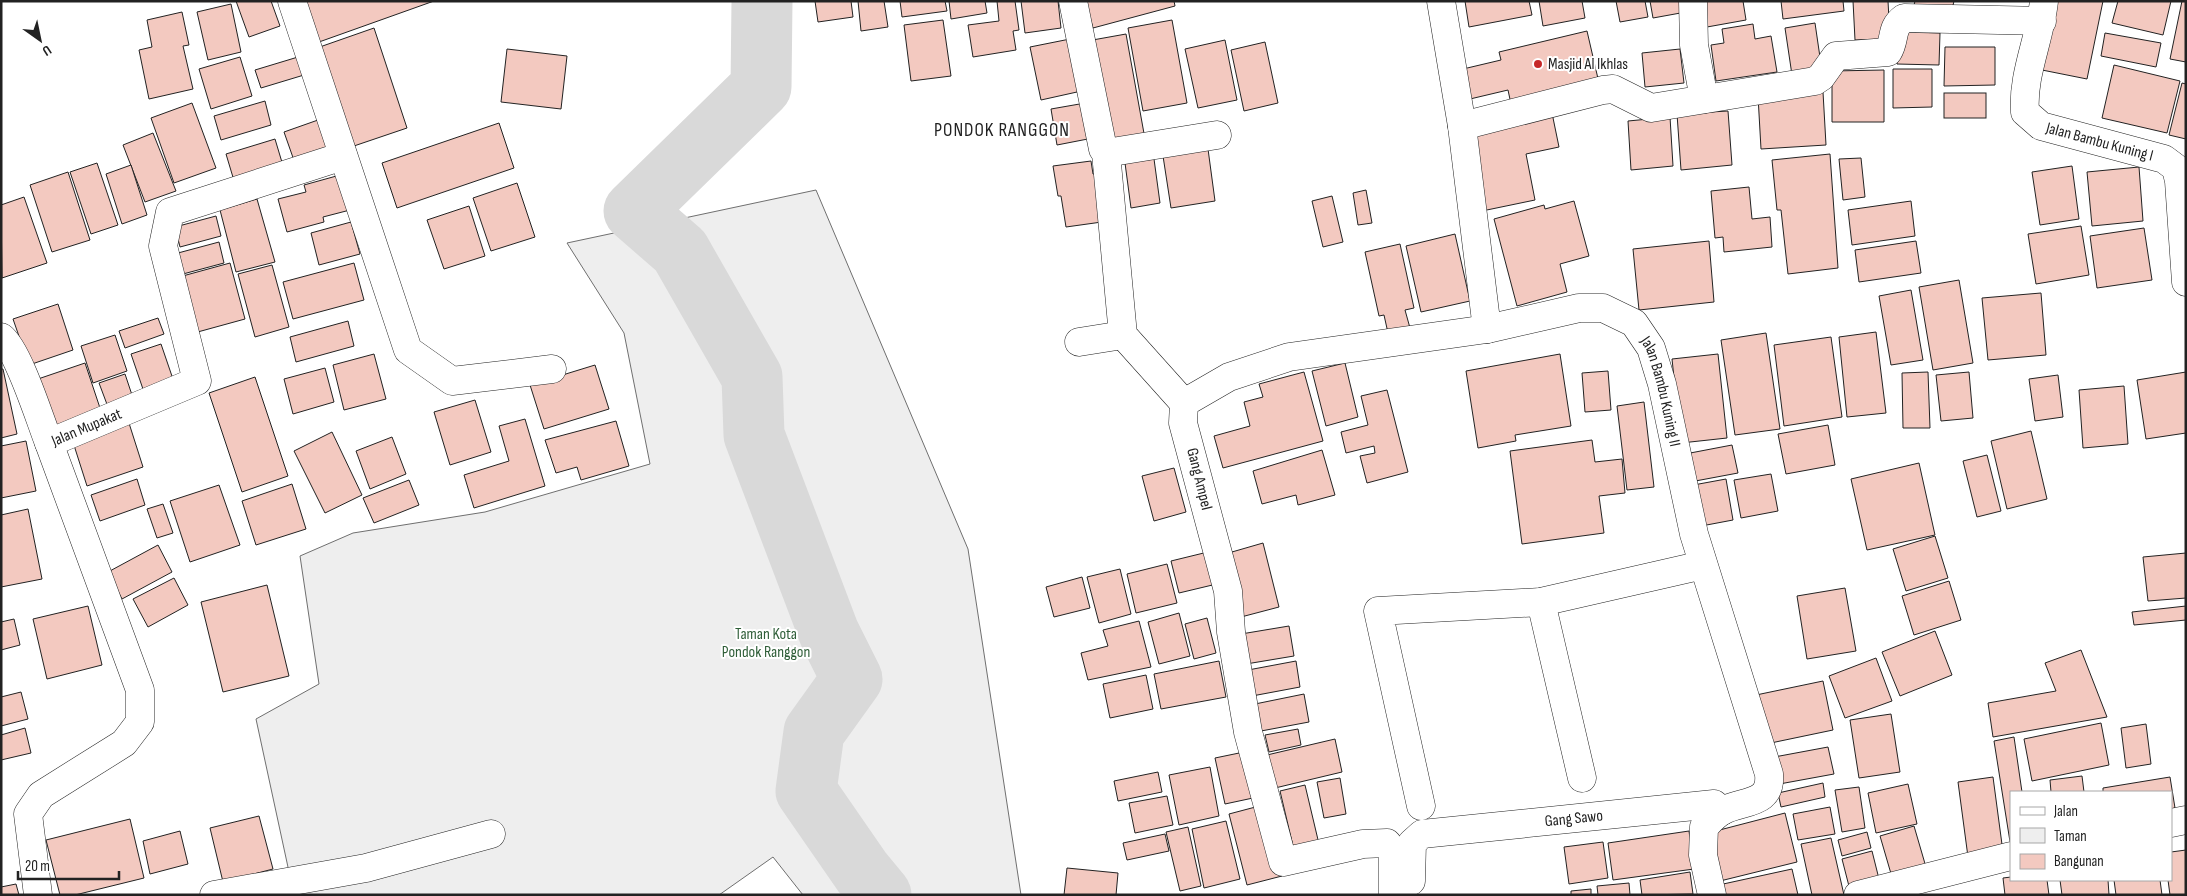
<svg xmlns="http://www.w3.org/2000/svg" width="2187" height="896" font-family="'Sofia Sans Condensed',sans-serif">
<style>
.green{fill:#eee;stroke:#6f6f6f}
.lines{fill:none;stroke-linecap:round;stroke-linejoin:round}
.river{stroke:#d9d9d9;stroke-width:61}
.building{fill:#f3c9c0;stroke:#222}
.minor-casing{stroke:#222;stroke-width:29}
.minor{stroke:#fff;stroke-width:28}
.poi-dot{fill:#c62828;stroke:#fff;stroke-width:2}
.labels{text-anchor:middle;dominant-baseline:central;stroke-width:4;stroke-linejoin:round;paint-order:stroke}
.poi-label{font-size:16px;fill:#222;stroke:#fff;text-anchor:start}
.street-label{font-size:16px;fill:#222;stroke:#fff}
.park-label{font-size:16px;fill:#2f5e38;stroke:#fff}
.quarter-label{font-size:19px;letter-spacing:1px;fill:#222;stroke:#fff}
</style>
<rect width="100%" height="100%" fill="#fff"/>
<polygon class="green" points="816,190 968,549 1021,895 803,895 773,857 719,895 294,895 256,719 319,684 300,556 353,533 485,512 650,464 624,333 567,243"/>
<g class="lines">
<polyline class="river" points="762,1 761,87 634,211 680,251 752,377 754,435 829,633 852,679 814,732 806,791 862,872 881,895"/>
</g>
<g class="building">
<polygon points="236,1 271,1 280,26 249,37"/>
<polygon points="304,1 434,1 319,42"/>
<polygon points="815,1 851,1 853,17 818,22"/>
<polygon points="858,1 884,1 888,27 861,31"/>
<polygon points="900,1 945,1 947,11 902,17"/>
<polygon points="949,1 985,1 987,13 951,19"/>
<polygon points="997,1 1015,1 1019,30 1013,31 1016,50 973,57 968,25 999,21"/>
<polygon points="1021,1 1058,1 1061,28 1025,33"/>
<polygon points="1085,1 1174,1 1175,6 1093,28"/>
<polygon points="1465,1 1529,1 1532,15 1469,27"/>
<polygon points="1539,1 1582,1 1585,18 1543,26"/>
<polygon points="1616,1 1645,1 1648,17 1620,22"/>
<polygon points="1650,1 1684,1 1686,12 1653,18"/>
<polygon points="1702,1 1743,1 1746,20 1707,27"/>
<polygon points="1781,1 1843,1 1844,11 1783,19"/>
<polygon points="1853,1 1888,1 1890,39 1855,40"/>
<polygon points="1915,1 1954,1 1950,18 1913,9"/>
<polygon points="2056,1 2103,1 2087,79 2042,70"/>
<polygon points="2118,1 2171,1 2163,35 2112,23"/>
<polygon points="2182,1 2186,1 2186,62 2170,59"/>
<polygon points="231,4 241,52 208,60 197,12"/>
<polygon points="182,12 189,45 183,46 193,89 149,99 139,50 152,47 147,20"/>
<polygon points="943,20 951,76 911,81 904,25"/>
<polygon points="1172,20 1187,103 1143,111 1128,28"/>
<polygon points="1815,23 1822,71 1792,75 1785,28"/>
<polygon points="1753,24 1755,39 1771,36 1777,72 1716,81 1711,45 1724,43 1722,29"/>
<polygon points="374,28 407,128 348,148 314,49"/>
<polygon points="1587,31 1599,83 1511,104 1508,90 1470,99 1463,69 1501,60 1499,52"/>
<polygon points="1899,32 1940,33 1939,65 1897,64"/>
<polygon points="2105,33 2161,43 2156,67 2101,56"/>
<polygon points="1126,34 1145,139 1106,147 1087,41"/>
<polygon points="1075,38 1086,90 1041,100 1030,47"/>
<polygon points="1225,40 1237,100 1198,108 1185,49"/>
<polygon points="1265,42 1278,103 1244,111 1231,50"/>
<polygon points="1945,47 1995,47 1995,85 1944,86"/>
<polygon points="507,49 567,56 561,109 501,102"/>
<polygon points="1680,49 1684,83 1645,87 1642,53"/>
<polygon points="240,57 252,96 211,109 199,69"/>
<polygon points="298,57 304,75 261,88 255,70"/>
<polygon points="2114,65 2180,81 2167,133 2102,118"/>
<polygon points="1893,69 1932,69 1932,107 1893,108"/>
<polygon points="1884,70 1884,122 1832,122 1832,71"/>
<polygon points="2182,83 2186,84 2186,139 2169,135"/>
<polygon points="1823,92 1826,145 1761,149 1758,96"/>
<rect x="1944" y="93" width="42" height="25"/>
<polygon points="265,101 271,125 221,140 214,116"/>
<polygon points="1091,102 1098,137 1057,145 1051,109"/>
<polygon points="192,103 216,168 174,183 151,118"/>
<polygon points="1728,111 1732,165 1681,170 1677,114"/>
<polygon points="1552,113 1559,147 1526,154 1535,200 1482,211 1465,132"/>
<polygon points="1670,117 1673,166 1631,170 1628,121"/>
<polygon points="318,120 331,157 297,169 284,132"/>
<polygon points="499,123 514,168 397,208 382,163"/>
<polygon points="153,133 176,191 145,202 123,145"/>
<polygon points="275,139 284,169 235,184 226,154"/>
<polygon points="1208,149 1215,201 1171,208 1163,156"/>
<polygon points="1830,154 1838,268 1788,274 1781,210 1777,210 1772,160"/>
<polygon points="1861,158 1865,197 1843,200 1839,159"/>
<polygon points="1154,159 1160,203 1131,208 1125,163"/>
<polygon points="1091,161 1093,174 1102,173 1109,221 1066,227 1061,196 1058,196 1053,166"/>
<polygon points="97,163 118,225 91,234 70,172"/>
<polygon points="131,165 147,215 122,224 106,174"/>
<polygon points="2072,166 2079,219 2040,225 2032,172"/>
<polygon points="2139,167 2143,221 2092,226 2087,172"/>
<polygon points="68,172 90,240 52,252 30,185"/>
<polygon points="340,175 350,210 323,217 324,222 287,232 278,199 306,192 304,185"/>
<polygon points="517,183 535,237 491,251 473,198"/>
<polygon points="1749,187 1752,219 1770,217 1772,247 1724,252 1723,237 1715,238 1711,191"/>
<polygon points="1366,190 1372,223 1358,225 1353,193"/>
<polygon points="1332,196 1343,242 1323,247 1312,201"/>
<polygon points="24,197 47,263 2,278 1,205"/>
<polygon points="257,199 275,262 236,272 220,210"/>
<polygon points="1574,201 1589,256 1560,264 1567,292 1517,306 1494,219 1544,205 1545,209"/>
<polygon points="1911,201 1915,236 1852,245 1848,210"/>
<polygon points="469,206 485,256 444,269 427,220"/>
<polygon points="216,216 221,236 180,247 175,227"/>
<polygon points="351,222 360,254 319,265 311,233"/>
<polygon points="2081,226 2089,275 2036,284 2028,234"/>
<polygon points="2144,228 2152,280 2097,288 2090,236"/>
<polygon points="1455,234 1470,301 1421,312 1406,246"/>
<polygon points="1709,241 1714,302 1639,310 1633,249"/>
<polygon points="1916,241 1921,273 1859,282 1855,250"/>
<polygon points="219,242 224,263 183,274 178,253"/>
<polygon points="1400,244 1414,308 1405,310 1410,328 1388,333 1384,315 1379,316 1365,252"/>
<polygon points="230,263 245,319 194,333 179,277"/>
<polygon points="354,263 364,300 293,319 283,282"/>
<polygon points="272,265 289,327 255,337 238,274"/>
<polygon points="1959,280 1973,363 1933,370 1919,287"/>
<polygon points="1911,290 1923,360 1891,365 1879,296"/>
<polygon points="2041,293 2046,355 1988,360 1982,298"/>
<polygon points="58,304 73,350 29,365 13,319"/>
<polygon points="158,318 164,334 125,348 119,331"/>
<polygon points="348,321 354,346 296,362 290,337"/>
<polygon points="1876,332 1886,413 1847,417 1839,337"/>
<polygon points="1766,333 1780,429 1735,435 1721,340"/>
<polygon points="115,335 127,371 93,383 81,346"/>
<polygon points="1831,337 1842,417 1784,426 1774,345"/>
<polygon points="161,344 175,385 145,395 131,354"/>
<polygon points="374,354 386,399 344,410 333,365"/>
<polygon points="1560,354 1571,426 1515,435 1516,441 1478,448 1466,371"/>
<polygon points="1718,354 1727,438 1681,443 1672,359"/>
<polygon points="85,363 102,414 52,431 35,380"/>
<polygon points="1345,363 1358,417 1326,426 1312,371"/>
<polygon points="595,365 609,409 544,429 530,385"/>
<polygon points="325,368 334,402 293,414 284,379"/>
<polygon points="1,369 3,369 17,434 1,438"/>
<polygon points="1608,371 1611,410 1585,412 1582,373"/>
<polygon points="1304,372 1323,441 1223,468 1214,436 1250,426 1244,402 1263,397 1259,384"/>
<polygon points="1928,372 1930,428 1903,428 1902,373"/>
<polygon points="1969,372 1973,418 1941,421 1936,375"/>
<polygon points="2186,372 2186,433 2146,439 2137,380"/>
<polygon points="125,374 133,398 108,407 99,383"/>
<polygon points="2058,375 2063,417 2035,421 2029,379"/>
<polygon points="255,377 288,476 242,492 209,393"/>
<polygon points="2124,386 2128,444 2083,448 2079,390"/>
<polygon points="1387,390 1408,472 1367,483 1360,456 1375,453 1374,446 1346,453 1341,432 1368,425 1361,396"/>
<polygon points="475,400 491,452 450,465 434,412"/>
<polygon points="1644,402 1654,487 1627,490 1617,406"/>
<polygon points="525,419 545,486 474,508 464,475 509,461 499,426"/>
<polygon points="128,420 143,467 87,486 72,439"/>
<polygon points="616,421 629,466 581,480 577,467 556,473 545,440"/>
<polygon points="1828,425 1835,465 1786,474 1778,434"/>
<polygon points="2031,431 2047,499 2007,509 1991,441"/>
<polygon points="332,432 362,495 325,513 294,451"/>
<polygon points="392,437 406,474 370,489 356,451"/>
<polygon points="1592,440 1595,462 1622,459 1625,493 1599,496 1604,533 1522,544 1510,451"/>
<polygon points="26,441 36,491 1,498 1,446"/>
<polygon points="1732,445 1738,473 1690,482 1685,454"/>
<polygon points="1322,450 1335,495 1298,505 1296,495 1262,504 1253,471"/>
<polygon points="1987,455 2001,511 1977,517 1963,461"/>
<polygon points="1919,463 1935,535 1867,550 1851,479"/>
<polygon points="1174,468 1186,512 1154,521 1142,476"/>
<polygon points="1771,474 1778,511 1741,518 1734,480"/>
<polygon points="137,479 145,505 100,521 91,495"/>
<polygon points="1726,479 1733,520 1696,527 1688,486"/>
<polygon points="409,480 419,505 374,523 363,498"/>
<polygon points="292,484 306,529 256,545 242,501"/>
<polygon points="219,485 240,545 190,562 170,501"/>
<polygon points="163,504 173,533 157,538 147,509"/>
<polygon points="28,509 42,579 1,587 1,515"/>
<polygon points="1935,536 1948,578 1906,591 1893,549"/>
<polygon points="1263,543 1279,607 1241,617 1225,554"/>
<polygon points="158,545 172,572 122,599 108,572"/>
<polygon points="1216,550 1225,582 1179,593 1171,561"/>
<polygon points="2186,553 2186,598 2148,601 2143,557"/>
<polygon points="1167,564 1177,603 1136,613 1127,574"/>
<polygon points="1120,569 1131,614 1099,623 1087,577"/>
<polygon points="1082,577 1090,608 1054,617 1046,587"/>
<polygon points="174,578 188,605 148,627 133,599"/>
<polygon points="1949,581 1961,620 1914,635 1902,596"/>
<polygon points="267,585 289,676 223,692 201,602"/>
<polygon points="1845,588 1856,651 1807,659 1797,596"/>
<polygon points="88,606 102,665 47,679 33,619"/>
<polygon points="2186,606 2186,620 2134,625 2132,612"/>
<polygon points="1179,613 1190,656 1159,664 1148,622"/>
<polygon points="1207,618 1216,653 1194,659 1185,624"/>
<polygon points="14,619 20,645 1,650 1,622"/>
<polygon points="1139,621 1151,667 1088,680 1081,653 1108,646 1103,630"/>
<polygon points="1289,626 1294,656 1246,664 1241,634"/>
<polygon points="1935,631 1952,675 1900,696 1882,652"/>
<polygon points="2081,650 2107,717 1993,737 1988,703 2056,691 2045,663"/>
<polygon points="1876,658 1892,701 1845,718 1829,676"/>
<polygon points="1219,661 1226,697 1161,709 1154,674"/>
<polygon points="1296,661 1300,687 1252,696 1248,670"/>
<polygon points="1146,675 1153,709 1110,718 1103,684"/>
<polygon points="1823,681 1833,730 1766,744 1756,695"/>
<polygon points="21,692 28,719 1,726 1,697"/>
<polygon points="1304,694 1309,722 1261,731 1255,704"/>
<polygon points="1891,714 1900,772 1859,778 1850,720"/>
<polygon points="2101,723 2109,765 2032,781 2024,739"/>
<polygon points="2146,724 2151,764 2126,768 2121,728"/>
<polygon points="25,728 31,753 1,760 1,735"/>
<polygon points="1298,729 1301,745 1269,752 1265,735"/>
<polygon points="2014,737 2022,792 2011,792 2011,848 1994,741"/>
<polygon points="1335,739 1342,772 1275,788 1267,755"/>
<polygon points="1828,747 1834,774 1774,785 1769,758"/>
<polygon points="1244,752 1253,798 1225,804 1215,758"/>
<polygon points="1210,767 1219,816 1179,825 1169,775"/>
<polygon points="1158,772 1162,792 1118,801 1114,781"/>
<polygon points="2082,776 2084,792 2051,792 2050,780"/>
<polygon points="1993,777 2003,852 1968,857 1958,782"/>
<polygon points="2170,777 2175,808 2171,809 2171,792 2103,792 2103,788"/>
<polygon points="1340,778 1346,814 1324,818 1317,782"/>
<polygon points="1823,783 1825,797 1781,807 1778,793"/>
<polygon points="1908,784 1917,824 1876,833 1868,793"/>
<polygon points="1305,785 1319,844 1294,850 1280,791"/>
<polygon points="1859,787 1865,828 1842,832 1835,790"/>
<polygon points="1167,796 1173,825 1135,833 1129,803"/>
<polygon points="1263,805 1282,876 1247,885 1229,814"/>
<polygon points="1830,807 1835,834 1798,840 1793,814"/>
<polygon points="1785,813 1797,862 1720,881 1708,833"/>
<polygon points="259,816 273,869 223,882 210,828"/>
<polygon points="130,819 144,878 75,895 60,895 46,840"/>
<polygon points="1226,821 1240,879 1204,888 1192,829"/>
<polygon points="1914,826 1928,874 1894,884 1880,836"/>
<polygon points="1188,827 1201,886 1180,891 1166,832"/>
<polygon points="180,831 188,864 150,874 143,841"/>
<polygon points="1689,831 1694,869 1613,880 1608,843"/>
<polygon points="1867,832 1871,848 1842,856 1838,840"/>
<polygon points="1165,834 1169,851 1127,860 1123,843"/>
<polygon points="1831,838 1844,895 1812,895 1801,844"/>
<polygon points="1603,842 1608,878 1569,884 1564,847"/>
<polygon points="2186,850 2186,895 2170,895 2168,880 2171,880 2171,852"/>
<polygon points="1872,851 1881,887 1851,894 1842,859"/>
<polygon points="1067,868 1118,873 1116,895 1064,895"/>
<polygon points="1792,869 1798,895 1716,895 1714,886"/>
<polygon points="1690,872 1693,894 1642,895 1640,880"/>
<polygon points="2011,877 2011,880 2047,880 2049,895 2005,895 2003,878"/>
<polygon points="2060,880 2108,880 2109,895 2062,895"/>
<polygon points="2114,880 2160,880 2162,895 2116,895"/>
<polygon points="1629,883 1630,895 1598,895 1597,886"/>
<polygon points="16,884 19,895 1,895 1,887"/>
<polygon points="1591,889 1591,895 1571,895 1571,891"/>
</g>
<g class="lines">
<g class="minor-casing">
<g id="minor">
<polyline points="292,1 408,350 452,381 552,369"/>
<polyline points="1073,1 1103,149 1106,153 1123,335 1184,403"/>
<path id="s1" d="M 1441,1 L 1462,126 L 1487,329 L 1579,308 L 1603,308 L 1634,323 L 1651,348 L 1662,384 L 1694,534 L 1769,774 C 1772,806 1742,800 1722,811 C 1715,815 1709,822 1704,827 L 1703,855 L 1712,895"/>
<polyline points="1693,1 1694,45 1704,99"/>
<path id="s2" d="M 2044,1 C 2040,39 2022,75 2025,112 L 2041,126 L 2164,159 L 2176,168 L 2179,181 L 2186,282"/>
<path d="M 1462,126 L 1603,90 L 1613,89 L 1651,108 L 1815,81 L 1821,77 L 1836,56 L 1888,52 C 1896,39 1890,28 1904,18 L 2042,21"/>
<polyline points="1106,153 1217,135"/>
<path d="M 1,337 C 18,349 40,420 49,443"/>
<polyline points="1079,342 1123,335"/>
<polyline points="1541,602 1582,778"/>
<polyline points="1421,806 1378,611 1541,602 1703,565"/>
<polyline points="2171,823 2186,820"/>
<path id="s3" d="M 1411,881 L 1412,843 L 1422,834 L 1714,804 L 1722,811"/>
<path id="s4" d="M 38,895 L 28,814 L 41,795 L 124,743 L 140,722 L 140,690 L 49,443 L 197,381 L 163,246 L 170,212 L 343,156"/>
<polyline points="214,895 366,868 491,834"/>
<polyline points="1393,895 1393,850 1387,843 1363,844 1283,862 1248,732 1231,632 1228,591 1183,423 1184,403 1229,377 1289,357 1487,329"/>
<polyline points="1858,895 2011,856"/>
</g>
</g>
<use href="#minor" class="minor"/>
</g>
<circle class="poi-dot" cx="1538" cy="64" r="5"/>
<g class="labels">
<g class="poi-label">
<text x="1548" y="64">Masjid Al Ikhlas</text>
</g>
<g class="street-label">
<text stroke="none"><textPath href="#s2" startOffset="195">Jalan Bambu Kuning I</textPath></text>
<text stroke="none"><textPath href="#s1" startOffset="559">Jalan Bambu Kuning II</textPath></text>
<text stroke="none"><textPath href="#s4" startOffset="565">Jalan Mupakat</textPath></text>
<text transform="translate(1199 479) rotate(76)">Gang Ampel</text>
<text stroke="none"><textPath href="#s3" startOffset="204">Gang Sawo</textPath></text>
</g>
<g class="park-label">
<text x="766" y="634">Taman Kota<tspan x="766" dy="18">Pondok Ranggon</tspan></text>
</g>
<g class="quarter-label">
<text x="1002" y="130">PONDOK RANGGON</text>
</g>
</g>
<rect width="2187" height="896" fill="none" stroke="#222222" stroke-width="5"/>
<rect x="2010" y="791" width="162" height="90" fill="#ffffff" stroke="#a7a7a7"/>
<rect x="2020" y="807" width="25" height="8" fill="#ffffff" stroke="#a7a7a7"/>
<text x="2054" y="816" font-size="15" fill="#222222">Jalan</text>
<rect x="2020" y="828" width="25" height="15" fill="#eeeeee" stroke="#a7a7a7"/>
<text x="2054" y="841" font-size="15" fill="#222222">Taman</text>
<rect x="2020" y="854" width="25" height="15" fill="#f3c9c0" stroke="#a7a7a7"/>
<text x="2054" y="866" font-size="15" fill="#222222">Bangunan</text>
<g transform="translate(40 40) rotate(147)" stroke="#ffffff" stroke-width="4" paint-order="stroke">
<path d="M0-4L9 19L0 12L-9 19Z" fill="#222222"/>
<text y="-8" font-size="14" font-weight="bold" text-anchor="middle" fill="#222222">U</text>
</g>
<path d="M18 871v8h101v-8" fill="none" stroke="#222222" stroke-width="2.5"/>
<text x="25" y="871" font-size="15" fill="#222222" stroke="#ffffff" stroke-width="4" paint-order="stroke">20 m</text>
</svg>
